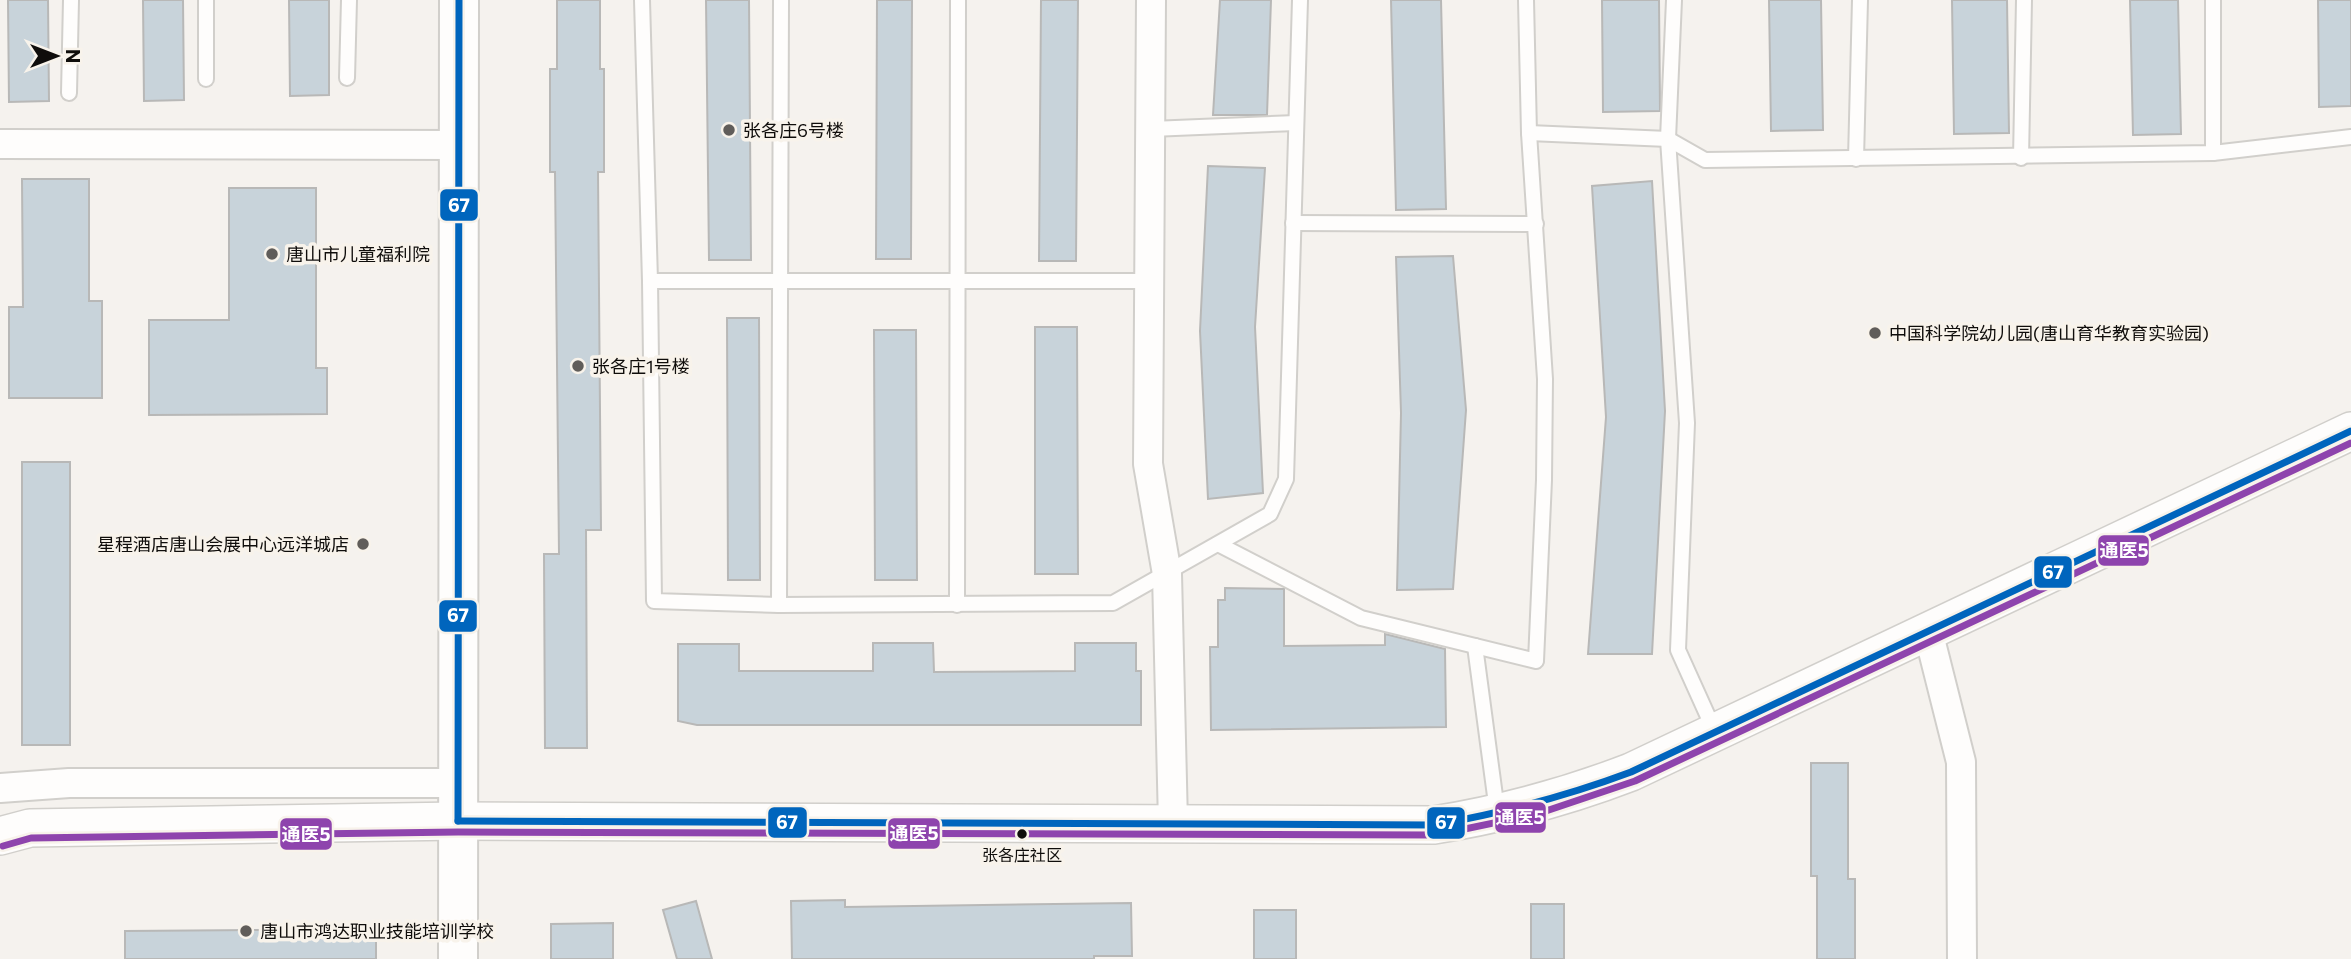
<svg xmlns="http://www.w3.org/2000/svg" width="2351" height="959" font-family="Commissioner,'Noto Sans SC',sans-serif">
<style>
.building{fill:#c8d3da;stroke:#b8b8b7;stroke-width:2}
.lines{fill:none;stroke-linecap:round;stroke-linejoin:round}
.service-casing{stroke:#d1cfcb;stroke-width:18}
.minor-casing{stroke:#d1cfcb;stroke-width:32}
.tertiary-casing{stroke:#d1cfcb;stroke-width:40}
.secondary-casing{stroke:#d1cfcb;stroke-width:42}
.service{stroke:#fefdfc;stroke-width:14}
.minor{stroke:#fefdfc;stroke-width:28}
.tertiary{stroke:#fefdfc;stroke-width:37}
.secondary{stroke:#fefdfc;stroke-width:38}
.bus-1-casing{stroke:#f8f3eb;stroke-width:12}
.bus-2-casing{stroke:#f8f3eb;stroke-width:12}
.bus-1{stroke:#0065bd;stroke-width:7}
.bus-2{stroke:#8e44ad;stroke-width:7}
.poi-dot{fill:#605d5a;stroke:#f8f3eb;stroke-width:2.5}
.bus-dot{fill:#0f0d0b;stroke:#f8f3eb;stroke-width:2.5}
.labels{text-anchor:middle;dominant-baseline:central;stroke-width:7;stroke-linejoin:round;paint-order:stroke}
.bus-label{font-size:16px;fill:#0f0d0b;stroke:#f8f3eb}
.poi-label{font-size:18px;fill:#0f0d0b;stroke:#f8f3eb;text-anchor:start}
.line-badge{stroke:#f8f3eb;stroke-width:2.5}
.badge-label{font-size:19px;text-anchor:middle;font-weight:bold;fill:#fff}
</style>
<rect width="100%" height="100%" fill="#f5f2ee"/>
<g class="building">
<polygon points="8,0 48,0 49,101 9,102"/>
<polygon points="143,0 183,0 184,100 144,101"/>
<polygon points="289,0 329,0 329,95 290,96"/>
<polygon points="557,0 600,0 600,69 604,69 604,172 598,172 601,530 586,530 587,748 545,748 544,554 559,554 555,172 550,172 550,69 557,69"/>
<polygon points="706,0 749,0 751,260 709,260"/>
<polygon points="877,0 912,0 911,259 876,259"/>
<polygon points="1041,0 1078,0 1076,261 1039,261"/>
<polygon points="1220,0 1271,0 1267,115 1213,115"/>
<polygon points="1391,0 1441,0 1446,209 1396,210"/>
<polygon points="1602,0 1659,0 1660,111 1603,112"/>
<polygon points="1769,0 1821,0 1823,130 1771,131"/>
<polygon points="1952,0 2007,0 2009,133 1954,134"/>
<polygon points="2130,0 2178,0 2181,134 2133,135"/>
<polygon points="2318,0 2351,0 2351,106 2319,107"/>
<polygon points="1208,166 1265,168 1255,327 1263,493 1208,499 1200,331"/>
<polygon points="22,179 89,179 89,301 102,301 102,398 9,398 9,307 23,307"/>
<polygon points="1652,181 1665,411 1652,654 1588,654 1606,417 1592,186"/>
<polygon points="229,188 316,188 316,368 327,368 327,414 149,415 149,320 229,320"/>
<polygon points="1453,256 1466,410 1453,589 1397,590 1401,413 1396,257"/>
<polygon points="727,318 759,318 760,580 728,580"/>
<polygon points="1035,327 1077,327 1078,574 1035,574"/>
<polygon points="874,330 916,330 917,580 875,580"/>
<rect x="22" y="462" width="48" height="283"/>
<polygon points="1225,588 1284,589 1284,646 1385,645 1385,634 1445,649 1446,727 1211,730 1210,647 1218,647 1218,600 1225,600"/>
<polygon points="873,643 933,643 934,672 1075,671 1075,643 1136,643 1136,671 1141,671 1141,725 697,725 678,721 678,644 739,644 739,671 873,671"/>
<polygon points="1811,763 1848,763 1848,879 1855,879 1855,959 1817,959 1817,876 1811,876"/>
<polygon points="845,900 845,907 1131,903 1132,956 1094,956 1094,959 792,959 791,901"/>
<polygon points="696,901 712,959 677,959 663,910"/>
<rect x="1531" y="904" width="33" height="55"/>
<rect x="1254" y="910" width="42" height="49"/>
<polygon points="613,923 613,959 551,959 551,924"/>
<polygon points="376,929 376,959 125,959 125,931"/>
</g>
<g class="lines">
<g class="service-casing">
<g id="service">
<polyline points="206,0 206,79"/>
<polyline points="642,0 650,281"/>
<polyline points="1674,0 1668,139 1687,423 1678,650 1715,732"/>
<polyline points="2213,0 2213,153"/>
<polyline points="347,78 349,0"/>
<polyline points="69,93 71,0"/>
<polyline points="1151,129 1296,123"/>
<polyline points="1529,133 1668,139 1705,160 2213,153 2351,137"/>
<polyline points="2021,158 2024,0"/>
<polyline points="1856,159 1860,0"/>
<polyline points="1293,223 1536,224"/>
<polyline points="1150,281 650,281 654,601 779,605 1113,603 1270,514 1286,479 1300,0"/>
<polyline points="1218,544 1361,618 1536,661 1544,480 1545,379 1529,133 1526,0"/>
<polyline points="779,605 781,0"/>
<polyline points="957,605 958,0"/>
<polyline points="1475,646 1497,811"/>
</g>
</g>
<g class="minor-casing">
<g id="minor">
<polyline points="1151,0 1148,464 1167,574 1173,823"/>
<polyline points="0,144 460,145"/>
<polyline points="1928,631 1961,762 1962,959"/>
<polyline points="0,788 69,783 457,783"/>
</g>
</g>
<g class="tertiary-casing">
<path id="tertiary" d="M 0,836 L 30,828 L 458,821 L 1434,825 C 1503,814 1566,797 1631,772 L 2351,431"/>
</g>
<g class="secondary-casing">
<polyline id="secondary" points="458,959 459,0"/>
</g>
<use href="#service" class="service"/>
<use href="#minor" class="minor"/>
<use href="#tertiary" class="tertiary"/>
<use href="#secondary" class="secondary"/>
<g class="bus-1-casing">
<g id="bus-1">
<path d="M 458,821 L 1434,825 C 1502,813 1567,796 1631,772 L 2351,431"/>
<polyline points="458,821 459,0"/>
</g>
</g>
<g class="bus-2-casing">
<polyline id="bus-2" points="3,846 31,838 458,832 1436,835 1537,814 1635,781 2351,443"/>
</g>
<use href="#bus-1" class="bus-1"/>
<use href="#bus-2" class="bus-2"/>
</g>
<g class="poi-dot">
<circle cx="729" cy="130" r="7"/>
<circle cx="272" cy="254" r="7"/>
<circle cx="1875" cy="333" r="7"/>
<circle cx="578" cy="366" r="7"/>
<circle cx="363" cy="544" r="7"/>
<circle cx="246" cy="931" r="7"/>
</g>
<circle class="bus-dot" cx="1022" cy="834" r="6"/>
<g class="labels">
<g class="bus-label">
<text x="1022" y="854">张各庄社区</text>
</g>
<g class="poi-label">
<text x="743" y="130">张各庄6号楼</text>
<text x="286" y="254">唐山市儿童福利院</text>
<text x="1889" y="333">中国科学院幼儿园(唐山育华教育实验园)</text>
<text x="592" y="366">张各庄1号楼</text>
<text x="349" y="544" text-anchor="end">星程酒店唐山会展中心远洋城店</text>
<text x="260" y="931">唐山市鸿达职业技能培训学校</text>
</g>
</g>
<g class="line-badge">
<rect x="439" y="188" width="40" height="34" rx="7" fill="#0065bd"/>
<rect x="2097" y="534" width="53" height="33" rx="7" fill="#8e44ad"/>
<rect x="2033" y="555" width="40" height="34" rx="7" fill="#0065bd"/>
<rect x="438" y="599" width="40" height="34" rx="7" fill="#0065bd"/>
<rect x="1494" y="801" width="53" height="33" rx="7" fill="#8e44ad"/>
<rect x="767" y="806" width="41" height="33" rx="7" fill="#0065bd"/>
<rect x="1426" y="806" width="40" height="34" rx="7" fill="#0065bd"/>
<rect x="887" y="817" width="54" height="33" rx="7" fill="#8e44ad"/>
<rect x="279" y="817" width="54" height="34" rx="7" fill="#8e44ad"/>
</g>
<g class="badge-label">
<text x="459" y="212">67</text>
<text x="2124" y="557">通医5</text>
<text x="2053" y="579">67</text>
<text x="458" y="622">67</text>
<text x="1520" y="824">通医5</text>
<text x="787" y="829">67</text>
<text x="1446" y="829">67</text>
<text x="914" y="840">通医5</text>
<text x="306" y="841">通医5</text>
</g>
<g transform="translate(56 56) rotate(90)" stroke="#f8f3eb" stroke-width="5" paint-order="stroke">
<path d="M0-5L12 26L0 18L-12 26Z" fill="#0f0d0b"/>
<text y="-10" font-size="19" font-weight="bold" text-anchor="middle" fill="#0f0d0b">N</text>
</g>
</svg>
